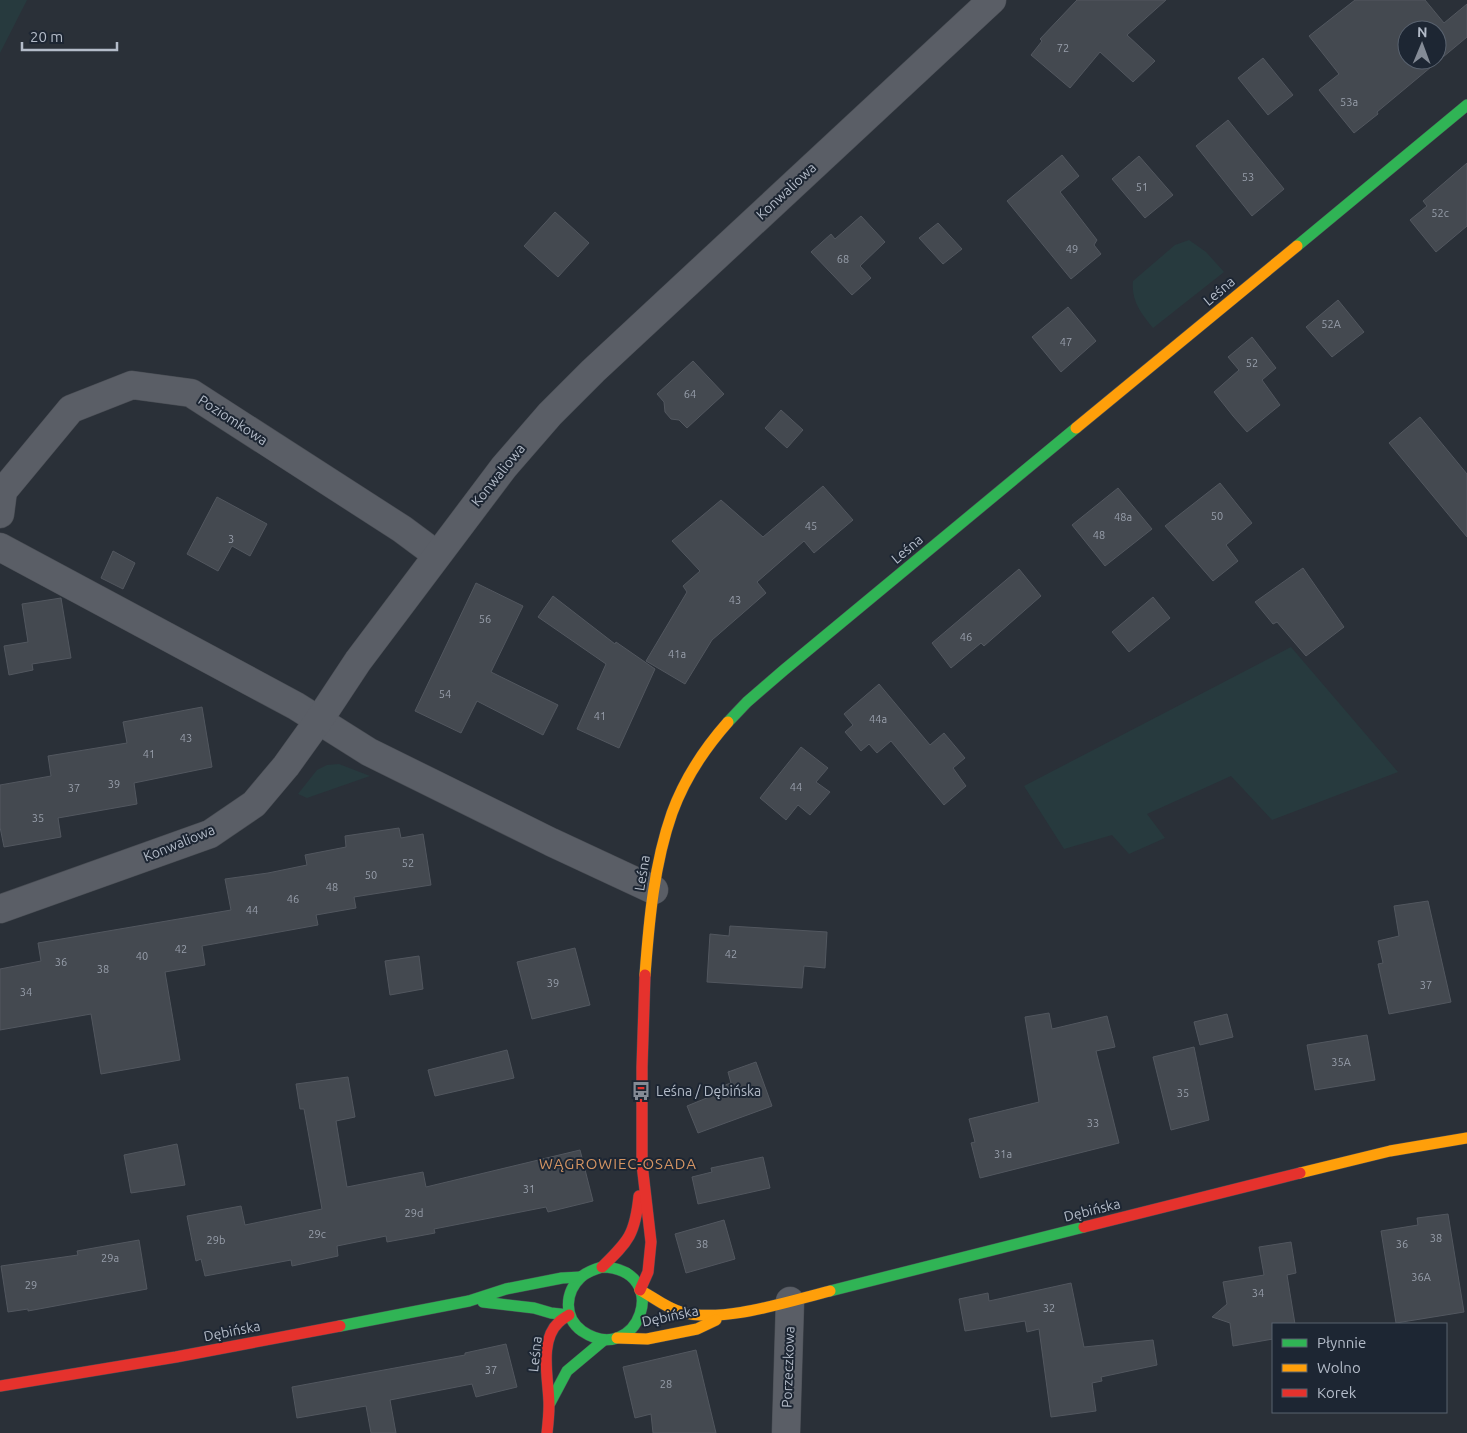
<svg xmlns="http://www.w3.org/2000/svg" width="1467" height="1433" font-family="Ubuntu,sans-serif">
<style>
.green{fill:#273a3e}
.building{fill:#444950;stroke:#52575f;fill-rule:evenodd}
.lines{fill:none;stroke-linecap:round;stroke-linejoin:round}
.street-casing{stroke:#484c53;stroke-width:29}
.fast-casing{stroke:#484c53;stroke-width:12}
.slow-casing{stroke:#484c53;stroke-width:12}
.jam-casing{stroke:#484c53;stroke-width:12}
.street{stroke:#5a5e66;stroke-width:28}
.fast{stroke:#30b455;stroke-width:11}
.slow{stroke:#ff9f0a;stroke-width:11}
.jam{stroke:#e5322d;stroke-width:11}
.labels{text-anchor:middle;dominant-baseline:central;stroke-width:4;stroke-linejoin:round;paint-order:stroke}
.number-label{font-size:11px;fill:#989fab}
.street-label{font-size:14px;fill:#b4bcc9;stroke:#1d2633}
.poi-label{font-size:14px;fill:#b4bcc9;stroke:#1d2633;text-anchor:start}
.neighbourhood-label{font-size:15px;letter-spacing:1px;fill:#d59563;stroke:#1d2633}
</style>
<rect width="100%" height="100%" fill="#2a3038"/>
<g class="green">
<polygon points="0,0 27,0 0,53"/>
<path d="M 1189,240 L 1206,252 L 1224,272 L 1153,328 C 1141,313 1131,301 1133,281 L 1175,245 Z"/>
<polygon points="1291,647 1398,772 1272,820 1231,776 1147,814 1165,838 1129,854 1112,835 1064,849 1024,786"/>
<polygon points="339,764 370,776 307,798 298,794 317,770 327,765"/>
</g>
<g class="building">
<polygon points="1077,0 1166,0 1127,35 1155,61 1133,82 1100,52 1070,88 1031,55 1042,41 1040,39"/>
<path d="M 1355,0 L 1425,0 L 1444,23 L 1467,4 L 1467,37 L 1377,112 L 1378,114 L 1354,133 L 1319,90 L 1339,74 L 1309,36 ZM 1407,30 L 1437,30 L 1437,60 L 1407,60 Z"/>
<polygon points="1263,58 1293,95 1268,115 1238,78"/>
<polygon points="1228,120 1284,189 1252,216 1196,146"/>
<polygon points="1062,155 1079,176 1060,192 1097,240 1094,245 1101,254 1071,279 1007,201"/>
<polygon points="1139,156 1173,195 1145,218 1112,179"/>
<polygon points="1467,163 1467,226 1436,252 1410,220 1427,206 1423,201"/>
<polygon points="555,212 589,243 558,277 524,246"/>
<polygon points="861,216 885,242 860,266 871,278 852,295 811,252 831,234 835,239"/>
<polygon points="938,223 962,249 943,264 919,238"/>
<polygon points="1338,300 1364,332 1332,357 1306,327"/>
<polygon points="1068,307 1096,341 1061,372 1032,337"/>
<polygon points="1252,337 1276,368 1262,380 1280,405 1247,432 1233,416 1214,392 1239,370 1228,357"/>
<polygon points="693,361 724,394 687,428 679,420 671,419 665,412 664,402 657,394"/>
<polygon points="781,410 803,430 787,448 765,428"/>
<polygon points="1420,417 1467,474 1467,537 1389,443"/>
<polygon points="1220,483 1252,523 1226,545 1238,561 1213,581 1165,526"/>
<polygon points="823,486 853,520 814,553 804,541 757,582 766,593 712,640 685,684 646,661 687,592 683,586 700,571 672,541 721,500 763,537"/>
<polygon points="1118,488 1152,529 1105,566 1072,525"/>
<polygon points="217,497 267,524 250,556 232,546 218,571 187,554"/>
<polygon points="113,551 135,563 123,589 101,578"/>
<polygon points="1303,568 1344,627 1306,656 1277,622 1273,624 1255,602"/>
<polygon points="1019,569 1041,596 984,646 981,643 951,668 932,643"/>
<polygon points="476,583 523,606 491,672 558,705 543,735 477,701 461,733 415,711"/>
<polygon points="553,596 615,644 616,642 655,669 619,748 577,729 606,664 538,617"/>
<polygon points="1153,597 1170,618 1129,652 1112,632"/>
<polygon points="61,598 71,658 32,664 33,670 9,675 4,646 28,642 22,604"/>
<polygon points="879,684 930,745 944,733 965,758 953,768 966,786 944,805 891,741 877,753 869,744 861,751 845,732 853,725 844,714"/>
<polygon points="202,707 212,767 134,783 137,804 58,818 61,837 4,847 0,827 0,785 51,776 48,756 127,743 123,722"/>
<polygon points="801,747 828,768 816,782 830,792 810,815 798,805 786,820 760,798"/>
<polygon points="399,828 401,838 423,834 431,885 354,897 356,908 316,915 318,925 202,946 205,965 165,972 180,1060 101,1074 91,1014 0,1030 0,969 41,961 38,943 231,910 225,879 268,873 307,865 305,855 346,847 345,836"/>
<polygon points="1428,901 1451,1002 1389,1014 1378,964 1383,963 1378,941 1399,936 1394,906"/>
<polygon points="730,926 827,932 825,968 804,966 802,988 707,982 710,934 729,936"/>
<polygon points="575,948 590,1005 532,1019 517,962"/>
<polygon points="419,956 423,989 390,995 385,961"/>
<polygon points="1049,1013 1052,1029 1107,1016 1115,1047 1096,1051 1119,1143 980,1178 971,1143 975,1142 969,1119 1039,1102 1025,1017"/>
<polygon points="1227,1014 1233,1037 1200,1045 1194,1022"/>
<polygon points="1367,1035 1375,1080 1315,1090 1307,1045"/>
<polygon points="1194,1047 1209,1120 1171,1130 1153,1057"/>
<polygon points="507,1050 514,1078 435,1096 428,1070"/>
<polygon points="756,1062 772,1106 698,1133 687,1106 714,1095 711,1090 731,1083 728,1072"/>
<polygon points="348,1077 355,1117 336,1121 347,1187 423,1172 426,1187 580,1150 593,1201 548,1212 546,1207 434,1229 435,1233 387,1242 386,1236 337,1246 338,1256 292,1266 291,1260 205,1276 201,1259 196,1261 187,1216 241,1206 245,1225 322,1209 304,1109 300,1109 296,1084"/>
<polygon points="177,1144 185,1185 131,1193 124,1155"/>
<polygon points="763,1157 770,1188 698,1204 692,1177 712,1172 711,1168"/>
<polygon points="1448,1214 1464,1312 1396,1323 1381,1231 1418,1225 1417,1218"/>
<polygon points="724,1220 735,1259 686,1273 675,1234"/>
<polygon points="139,1240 147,1289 28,1311 28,1309 8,1312 1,1266 78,1255 77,1251"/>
<polygon points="1291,1242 1296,1273 1287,1275 1295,1324 1273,1324 1273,1339 1233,1346 1230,1323 1212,1317 1227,1304 1223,1282 1264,1275 1259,1247"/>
<polygon points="1071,1283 1084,1347 1153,1340 1157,1365 1101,1377 1102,1381 1092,1383 1096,1411 1051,1417 1039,1329 1027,1332 1025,1321 965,1331 959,1299 988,1293 989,1301"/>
<polygon points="506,1344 517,1387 476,1397 472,1384 390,1400 396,1433 371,1433 366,1406 297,1418 292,1387 465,1355 465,1353"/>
<polygon points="696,1350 716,1433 653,1433 651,1414 635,1418 623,1367"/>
</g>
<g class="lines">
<g class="street-casing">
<g id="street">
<polyline points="0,514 3,491 71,409 132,385 191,393 402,529 437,555"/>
<polyline points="0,547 296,706 369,752 551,842 654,890"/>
<polyline points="0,909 210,834 254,804 286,766 319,720 358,661 504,467 550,414 593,371 992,0"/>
<polyline points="786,1433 790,1301"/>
</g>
</g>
<g class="fast-casing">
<g id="fast">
<polyline points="1297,246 1467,105"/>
<polyline points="728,722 747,702 784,670 1076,428"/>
<path d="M 602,1267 C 674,1269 638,1369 582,1331 C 563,1317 565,1292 581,1277 C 587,1272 595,1269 602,1267 Z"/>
<polyline points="830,1291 1084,1227"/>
<polyline points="483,1302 534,1308 551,1313 569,1315"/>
<polyline points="340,1326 469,1301 506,1289 562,1278 581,1277"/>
<polyline points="550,1403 567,1371 604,1340"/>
</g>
</g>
<g class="slow-casing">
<g id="slow">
<polyline points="1076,428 1297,246"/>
<path d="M 645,975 C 649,921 654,864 672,813 C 684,780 705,748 728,722"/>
<polyline points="1300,1173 1390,1151 1467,1138"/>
<path d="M 640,1290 C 653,1297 666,1308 681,1312 C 722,1324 789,1301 830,1291"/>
<polyline points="617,1338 647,1339 697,1329 716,1320"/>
</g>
</g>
<g class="jam-casing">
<g id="jam">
<polyline points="1084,1227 1300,1173"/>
<path d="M 602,1267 C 629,1241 635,1234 639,1196"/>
<polyline points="640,1290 648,1272 651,1242 642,1164 642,1067 645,975"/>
<polyline points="0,1386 176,1357 340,1326"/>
<path d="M 547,1433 C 548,1424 549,1415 549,1405 C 549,1380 538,1341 559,1322 C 562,1319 566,1317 569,1315"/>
</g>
</g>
<use href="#street" class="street"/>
<use href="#fast" class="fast"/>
<use href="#slow" class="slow"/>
<use href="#jam" class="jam"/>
</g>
<defs>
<g id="bus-bare" transform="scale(1.5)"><path d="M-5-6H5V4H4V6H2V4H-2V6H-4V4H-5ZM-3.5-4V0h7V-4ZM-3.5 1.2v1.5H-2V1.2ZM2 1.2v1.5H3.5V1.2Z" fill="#848b96" stroke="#1d2633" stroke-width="2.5" paint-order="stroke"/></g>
</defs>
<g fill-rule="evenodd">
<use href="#bus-bare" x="641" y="1091"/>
</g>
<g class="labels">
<g class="number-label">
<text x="1063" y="48">72</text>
<text x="1349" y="102">53a</text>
<text x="1248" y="177">53</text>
<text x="1142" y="187">51</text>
<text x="1440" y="213">52c</text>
<text x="1072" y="249">49</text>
<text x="843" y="259">68</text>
<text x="1331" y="324">52A</text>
<text x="1066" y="342">47</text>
<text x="1252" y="363">52</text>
<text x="690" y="394">64</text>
<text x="1217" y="516">50</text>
<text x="1123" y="517">48a</text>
<text x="811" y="526">45</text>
<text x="1099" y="535">48</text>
<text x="231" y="539">3</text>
<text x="735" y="600">43</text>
<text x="485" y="619">56</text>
<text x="966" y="637">46</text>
<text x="677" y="654">41a</text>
<text x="445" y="694">54</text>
<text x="600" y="716">41</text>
<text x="878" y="719">44a</text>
<text x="186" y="738">43</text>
<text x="149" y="754">41</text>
<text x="114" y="784">39</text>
<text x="796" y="787">44</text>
<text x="74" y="788">37</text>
<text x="38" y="818">35</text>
<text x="408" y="863">52</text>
<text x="371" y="875">50</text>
<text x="332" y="887">48</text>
<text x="293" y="899">46</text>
<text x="252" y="910">44</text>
<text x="181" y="949">42</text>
<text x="731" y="954">42</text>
<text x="142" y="956">40</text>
<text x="61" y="962">36</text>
<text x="103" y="969">38</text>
<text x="553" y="983">39</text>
<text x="1426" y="985">37</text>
<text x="26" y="992">34</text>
<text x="1341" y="1062">35A</text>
<text x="1183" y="1093">35</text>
<text x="1093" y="1123">33</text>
<text x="1003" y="1154">31a</text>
<text x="529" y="1189">31</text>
<text x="414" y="1213">29d</text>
<text x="317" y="1234">29c</text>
<text x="1436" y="1238">38</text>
<text x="216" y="1240">29b</text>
<text x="702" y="1244">38</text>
<text x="1402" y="1244">36</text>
<text x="110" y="1258">29a</text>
<text x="1421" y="1277">36A</text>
<text x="31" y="1285">29</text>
<text x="1258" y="1293">34</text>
<text x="1049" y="1308">32</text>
<text x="491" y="1370">37</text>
<text x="666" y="1384">28</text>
</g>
<g class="street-label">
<text transform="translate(786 191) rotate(-43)">Konwaliowa</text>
<text transform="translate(1219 291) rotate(-40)">Leśna</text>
<text transform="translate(233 420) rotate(33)">Poziomkowa</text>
<text transform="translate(498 475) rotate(-51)">Konwaliowa</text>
<text transform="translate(907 549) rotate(-40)">Leśna</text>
<text transform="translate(179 843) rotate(-22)">Konwaliowa</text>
<text transform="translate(642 873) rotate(-81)">Leśna</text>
<text transform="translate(1092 1210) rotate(-14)">Dębińska</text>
<text transform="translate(670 1316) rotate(-12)">Dębińska</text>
<text transform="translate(232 1331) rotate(-11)">Dębińska</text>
<text transform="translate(535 1354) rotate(-84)">Leśna</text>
<text transform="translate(788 1367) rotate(-88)">Porzeczkowa</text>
</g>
<g class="poi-label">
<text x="656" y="1091">Leśna / Dębińska</text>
</g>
<g class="neighbourhood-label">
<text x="618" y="1163">WĄGROWIEC-OSADA</text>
</g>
</g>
<rect x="1272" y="1323" width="175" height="90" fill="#1d2633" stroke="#59626f"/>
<rect x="1282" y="1339" width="25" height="8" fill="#30b455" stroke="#59626f"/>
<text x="1317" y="1348" font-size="15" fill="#b4bcc9">Płynnie</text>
<rect x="1282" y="1364" width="25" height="8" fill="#ff9f0a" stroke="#59626f"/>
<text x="1317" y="1373" font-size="15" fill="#b4bcc9">Wolno</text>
<rect x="1282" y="1389" width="25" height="8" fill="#e5322d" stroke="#59626f"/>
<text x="1317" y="1398" font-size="15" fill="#b4bcc9">Korek</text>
<g transform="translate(1422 45) rotate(1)"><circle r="24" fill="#1d2633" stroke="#59626f"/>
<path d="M0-4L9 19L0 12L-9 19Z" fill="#848b96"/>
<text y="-8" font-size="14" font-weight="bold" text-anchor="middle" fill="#b4bcc9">N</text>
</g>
<path d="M22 42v8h95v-8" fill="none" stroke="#b4bcc9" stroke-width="2.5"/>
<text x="30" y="42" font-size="15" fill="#b4bcc9" stroke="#1d2633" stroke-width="4" paint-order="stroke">20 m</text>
</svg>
